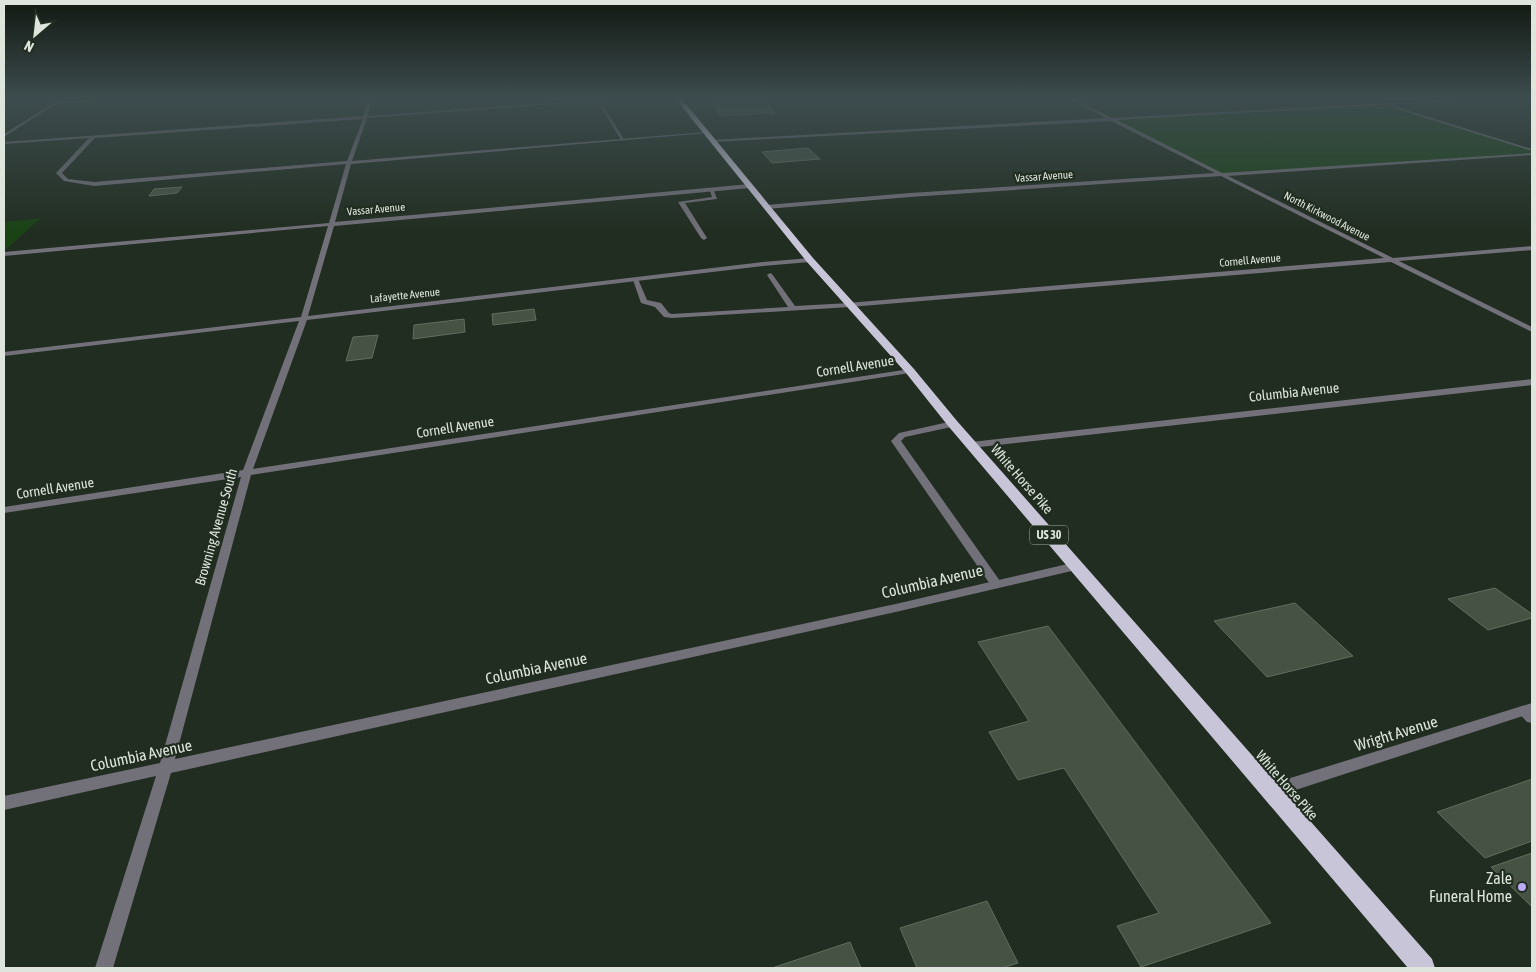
<svg xmlns="http://www.w3.org/2000/svg" width="1536" height="972" font-family="'Asap Condensed',sans-serif">
<style>
.green{fill:#1a4215}
.building{fill:#465344;stroke:#616e5e}
.lines{fill:none;stroke-linecap:round;stroke-linejoin:round}
.service{fill:#727079;fill-rule:evenodd}
.minor{fill:#727079;fill-rule:evenodd}
.trunk{fill:#c8c5d9;fill-rule:evenodd}
.poi-dot{fill:#bbaaf6;stroke:#212d20;stroke-width:2}
.labels{text-anchor:middle;dominant-baseline:central;stroke-width:4.5;stroke-linejoin:round;paint-order:stroke}
.far-street-label{font-size:11px;fill:#dde5dc;stroke:#212d20}
.shield{fill:#212d20;stroke:#a5aea4;stroke-width:1}
.shield-label{font-size:12px;font-weight:bold;fill:#dde5dc}
.street-label{font-size:14px;fill:#dde5dc;stroke:#212d20}
.near-street-label{font-size:16px;fill:#dde5dc;stroke:#212d20}
.near-poi-label{font-size:16px;fill:#dde5dc;stroke:#212d20;text-anchor:end}
</style>
<rect width="100%" height="100%" fill="#212d20"/>
<g class="green">
<polygon points="1387,105 1532,150 1532,154 1221,174 1112,120"/>
<polygon points="41,218 4,251 4,222"/>
</g>
<g class="building">
<polygon points="763,98 775,113 720,116 711,100"/>
<polygon points="808,148 820,159 772,163 762,152"/>
<polygon points="182,187 177,193 149,196 154,189"/>
<polygon points="534,309 536,320 493,325 492,314"/>
<polygon points="464,319 465,332 413,339 414,325"/>
<polygon points="378,335 372,358 346,361 353,337"/>
<polygon points="1495,588 1532,614 1532,618 1488,630 1448,599"/>
<polygon points="1295,603 1353,656 1267,677 1214,621"/>
<polygon points="1048,626 1271,923 1141,967 1117,926 1159,913 1064,768 1018,780 989,732 1029,721 978,642"/>
<polygon points="1532,779 1532,841 1485,858 1437,812"/>
<polygon points="1532,853 1532,907 1491,867"/>
<polygon points="987,901 1018,963 1002,968 917,968 900,928"/>
<polygon points="850,942 861,968 772,968"/>
</g>
<g class="lines">
<g class="service">
<polygon points="597,100 600,101 625,141 621,140"/>
<polygon points="709,188 713,188 717,199 685,203 707,238 704,240 701,238 678,202 712,197"/>
<polygon points="770,273 772,274 795,306 850,303 854,305 850,307 672,318 664,317 655,307 641,303 633,280 638,279 647,300 661,303 669,313 672,314 788,307 767,275"/>
<polygon points="953,421 956,422 958,424 956,426 905,437 901,441 1000,581 1002,584 1000,587 992,587 891,441 899,433"/>
<polygon points="1524,706 1532,710 1532,723 1527,722 1517,711 1519,707"/>
</g>
<g class="minor">
<polygon points="112,98 135,98 56,104 4,137 4,134 59,99 61,99 61,101"/>
<path d="M 367,98 L 371,98 L 368,116 L 617,98 L 638,98 L 367,118 L 352,161 L 705,132 L 707,133 L 351,164 L 335,222 L 750,184 L 753,186 L 750,188 L 334,226 L 308,316 L 763,262 L 810,258 L 813,260 L 810,262 L 763,266 L 307,320 L 253,469 L 910,369 L 914,371 L 910,373 L 251,475 L 175,759 L 900,603 L 1076,562 L 1080,563 L 1082,566 L 1080,569 L 1076,570 L 900,611 L 171,773 L 113,968 L 95,968 L 156,776 L 4,810 L 4,796 L 160,763 L 241,477 L 4,513 L 4,507 L 243,470 L 299,321 L 4,356 L 4,352 L 301,317 L 328,226 L 4,256 L 4,252 L 329,223 L 346,164 L 94,186 L 64,181 L 56,173 L 89,138 L 4,144 L 4,142 L 363,116 ZM 363,119 L 347,161 L 94,182 L 68,179 L 62,173 L 95,138 Z"/>
<polygon points="1067,98 1072,98 1112,118 1482,98 1509,98 1117,120 1222,173 1532,153 1532,155 1228,176 1393,258 1532,246 1532,250 1399,261 1532,327 1532,332 1391,262 850,307 846,305 847,303 1384,258 1221,176 910,197 766,209 763,207 766,205 910,193 1215,173 1111,121 712,142 710,141 712,140 1106,118"/>
<polygon points="1394,106 1532,149 1532,151 1393,108"/>
<polygon points="1532,379 1532,385 971,448 966,445 971,442"/>
<polygon points="1532,703 1532,713 1271,798 1266,796 1264,791 1266,786 1271,784"/>
</g>
<polygon class="trunk" points="675,98 681,98 813,258 914,369 957,421 1432,959 1435,968 1408,968 949,427 906,373 807,262"/>
</g>
<linearGradient id="sky" x2="0" y2="1"><stop stop-color="#121912"/><stop offset="0.42" stop-color="#3d4c4e"/><stop offset="1" stop-color="#3d4c4e" stop-opacity="0"/></linearGradient>
<rect width="1536" height="234" fill="url(#sky)"/>
<circle class="poi-dot" cx="1522" cy="887" r="5"/>
<g class="labels">
<g class="far-street-label">
<text transform="translate(1044 176) rotate(-4)">Vassar Avenue</text>
<text transform="translate(376 209) rotate(-5)">Vassar Avenue</text>
<text transform="translate(1327 216) rotate(27)">North Kirkwood Avenue</text>
<text transform="translate(1250 260) rotate(-5)">Cornell Avenue</text>
<text transform="translate(405 295) rotate(-6)">Lafayette Avenue</text>
</g>
<rect class="shield" x="1030" y="525.5" width="38" height="19" rx="4"/>
<g class="shield-label">
<text x="1049" y="535">US 30</text>
</g>
<g class="street-label">
<text transform="translate(855 366) rotate(-9)">Cornell Avenue</text>
<text transform="translate(1294 392) rotate(-6)">Columbia Avenue</text>
<text transform="translate(455 427) rotate(-9)">Cornell Avenue</text>
<text transform="translate(1022 479) rotate(49)">White Horse Pike</text>
<text transform="translate(55 488) rotate(-9)">Cornell Avenue</text>
<text transform="translate(216 527) rotate(-74)">Browning Avenue South</text>
<text transform="translate(1287 785) rotate(49)">White Horse Pike</text>
</g>
<g class="near-street-label">
<text transform="translate(932 581) rotate(-13)">Columbia Avenue</text>
<text transform="translate(536 668) rotate(-12)">Columbia Avenue</text>
<text transform="translate(1396 733) rotate(-17)">Wright Avenue</text>
<text transform="translate(141 755) rotate(-12)">Columbia Avenue</text>
</g>
<g class="near-poi-label">
<text x="1512" y="878">Zale<tspan x="1512" dy="18">Funeral Home</tspan></text>
</g>
</g>
<rect width="1536" height="972" fill="none" stroke="#dde5dc" stroke-width="10"/>
<g transform="translate(35 35) rotate(208)" stroke="#212d20" stroke-width="4" paint-order="stroke">
<path d="M0-4L9 19L0 12L-9 19Z" fill="#dde5dc"/>
<text y="-8" font-size="14" font-weight="bold" text-anchor="middle" fill="#dde5dc">N</text>
</g>
</svg>
